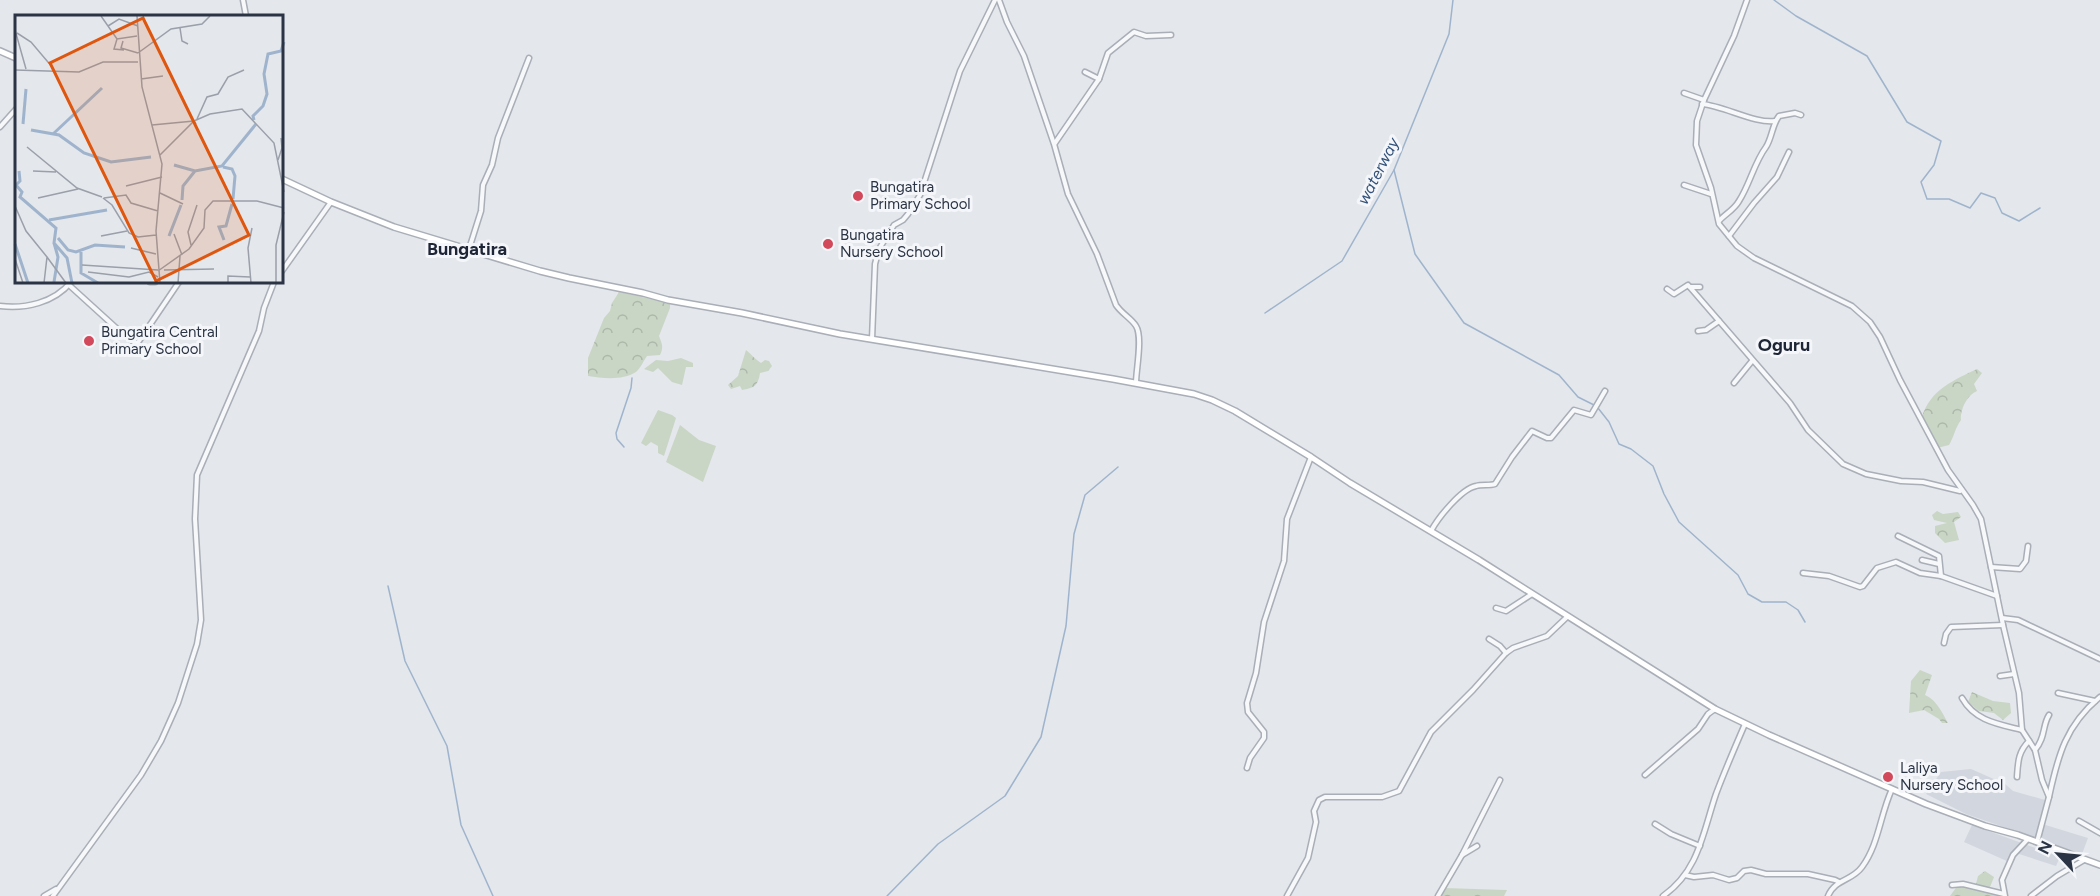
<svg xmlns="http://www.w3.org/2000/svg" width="2100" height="896" font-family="Figtree,sans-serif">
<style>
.built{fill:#d2d6de}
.green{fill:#c9d6c5}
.forest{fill:url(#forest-crowns)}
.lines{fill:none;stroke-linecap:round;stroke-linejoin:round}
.stream{stroke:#9fb4cc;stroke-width:1.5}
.street-casing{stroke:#a9aeb7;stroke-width:7}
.secondary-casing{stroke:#a9aeb7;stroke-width:8}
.street{stroke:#f7f8fa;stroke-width:4}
.secondary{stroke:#fff;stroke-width:5}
.poi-dot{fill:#d1495b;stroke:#f4f6f9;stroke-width:2}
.labels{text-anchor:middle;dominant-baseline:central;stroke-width:6;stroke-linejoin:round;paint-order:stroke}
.poi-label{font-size:15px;fill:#2b3445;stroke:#f4f6f9;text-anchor:start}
.water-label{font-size:16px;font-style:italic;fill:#34527a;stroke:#f4f6f9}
.quarter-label{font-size:18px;font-weight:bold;fill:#1d2536;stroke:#f4f6f9}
.inset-river{fill:none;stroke:#9fb4cc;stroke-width:3}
.inset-road{fill:none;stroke:#9a9fa9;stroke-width:1.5}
.view{fill:#df570f;fill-opacity:0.15;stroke:#df570f;stroke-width:3}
.inset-edge{fill:none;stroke:#2b3445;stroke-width:3}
</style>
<defs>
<pattern id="forest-crowns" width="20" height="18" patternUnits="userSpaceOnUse" patternTransform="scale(1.5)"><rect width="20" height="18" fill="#c9d6c5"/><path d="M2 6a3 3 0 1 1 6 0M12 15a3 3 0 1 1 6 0" fill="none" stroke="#adb8ab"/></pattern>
</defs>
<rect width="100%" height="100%" fill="#e4e7ec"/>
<g class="built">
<polygon points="1971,769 2005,784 2013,791 2045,800 2039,823 2088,838 2082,854 1966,814 1926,794 1941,772"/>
<polygon points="1972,825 2060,857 2056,866 2016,853 2009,862 1964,842"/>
</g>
<g class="green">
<polygon points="681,358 693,363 693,367 686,367 682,385 672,382 658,368 653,372 644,369 656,360 668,361"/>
<polygon points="658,410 672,415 676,418 664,456 658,453 658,446 651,442 646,446 641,443"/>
<polygon points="680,425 699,440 716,446 703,482 666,462"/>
</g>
<g class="forest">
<path d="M 619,292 L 670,303 L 670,308 L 659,336 C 662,344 664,347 660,355 L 647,356 C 644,360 640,369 636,372 C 622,381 602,378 588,376 L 588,358 L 604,318 L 610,311 L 612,303 Z"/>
<path d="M 746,350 C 751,354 756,360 761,363 L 765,360 L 769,361 L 772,366 L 768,371 L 760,373 C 758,386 754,388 742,390 L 740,386 L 731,389 L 728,385 L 738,376 Z"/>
<path d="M 1977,369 L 1982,373 L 1974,384 L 1977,391 C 1967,395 1960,410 1961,420 C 1955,428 1954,437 1949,445 L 1937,448 L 1922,417 C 1930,390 1954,380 1977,369 Z"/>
<polygon points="1937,511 1943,514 1958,512 1961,517 1954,522 1959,540 1945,543 1935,533 1935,526 1947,523 1934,520 1932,515"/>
<path d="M 1920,670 L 1932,675 L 1925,695 C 1937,700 1942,713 1948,723 L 1942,723 L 1939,719 L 1924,710 L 1909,713 L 1911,681 Z"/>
<polygon points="1972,692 1993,701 2010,703 2011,713 2003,720 1994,713 1979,711 1968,702"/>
<polygon points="1985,871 1994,877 1990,887 1998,896 1950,896 1958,885 1975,888 1978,876"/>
<polygon points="1444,888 1507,890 1504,896 1441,896"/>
</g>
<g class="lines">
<g class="stream">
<polyline points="1774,0 1796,16 1867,56 1907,122 1941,141 1934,165 1921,182 1927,199 1949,199 1970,208 1981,193 1995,198 2002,213 2019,221 2040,208"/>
<polyline points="1394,170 1415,254 1464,323 1559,375 1578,397 1594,405"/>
<polyline points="1265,313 1342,261 1394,170 1449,34 1453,0"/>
<polyline points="1598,408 1609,422 1619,444 1631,449 1653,466 1664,494 1679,522 1738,575 1748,594 1762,602 1786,602 1798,610 1805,622"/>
<polyline points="624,447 617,439 616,433 631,388 632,378"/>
<polyline points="388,586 405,661 447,746 461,825 493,896"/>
<polyline points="887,896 938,844 1005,796 1041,737 1066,626 1074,534 1085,495 1118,467"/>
</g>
<g class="street-casing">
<g id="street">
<polyline points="243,0 246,16"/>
<path d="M 999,0 L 1007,22 L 1024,56 L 1054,144 L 1068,194 L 1097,254 L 1116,305 C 1122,314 1131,318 1136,326 C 1143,337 1136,370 1136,383"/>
<polyline points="1747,0 1734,36 1704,100 1697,121 1696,145 1711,188 1719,224 1737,246 1754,258 1852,306 1870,322 1880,337 1900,380 1948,470 1973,505 1981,519 2003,625 2019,693 2022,730 2035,750 2042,780 2049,797 2037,842"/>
<polyline points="1085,72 1099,79 1108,53 1134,32 1146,36 1171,35"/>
<polyline points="1684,93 1704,100"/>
<path d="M 1702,104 C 1724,106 1756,124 1775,121"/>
<polyline points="0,127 16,109"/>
<polyline points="1055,143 1099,79"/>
<polyline points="1684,185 1711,194"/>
<path d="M 1719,221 C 1725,214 1734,210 1739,201 C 1750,184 1754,163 1766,147 C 1772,138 1772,125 1779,116 L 1795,113 L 1801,115"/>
<polyline points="1729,236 1754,203 1777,177 1789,152"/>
<polyline points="469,249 481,211 483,185 492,165 498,138 529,58"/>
<polyline points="282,271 331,202"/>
<polyline points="150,282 155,282"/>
<polyline points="69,285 124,335 137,344 179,282"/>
<polyline points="1690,287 1700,287"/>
<polyline points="1667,289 1674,294 1688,285 1790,403 1808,430 1843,464 1866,474 1901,481 1923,482 1960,491"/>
<path d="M 0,306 C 25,309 54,303 71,282"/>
<polyline points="1698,331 1706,330 1719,321"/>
<polyline points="872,339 875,264 879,249 894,225 903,220 908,214 920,195 960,71 995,0"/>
<polyline points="1734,383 1752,361"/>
<path d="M 1431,531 C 1438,518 1461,489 1476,486 C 1482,484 1489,486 1495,484 L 1512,457 L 1532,431 L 1547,438 L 1551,438 L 1574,410 L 1591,415 L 1605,391"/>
<polyline points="1898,536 1939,556 1941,576"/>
<polyline points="1922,560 1939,564"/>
<polyline points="1991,567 2020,569 2026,561 2028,546"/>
<polyline points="1803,573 1829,576 1860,587 1863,586 1877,568 1896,562 1920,573 1941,576 1997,596"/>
<polyline points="1496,608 1506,611 1532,594"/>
<polyline points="2002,618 2018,620 2100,659"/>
<polyline points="1489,639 1500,646 1506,653"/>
<polyline points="1944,643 1946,634 1951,627 2003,625"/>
<polyline points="2000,676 2014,674"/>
<polyline points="2058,693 2095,701"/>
<path d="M 1962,698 C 1975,721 1998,724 2022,730"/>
<path d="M 2035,750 C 2046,737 2042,726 2049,715"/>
<polyline points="1247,768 1250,758 1264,738 1264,732 1248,712 1247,703 1256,673 1264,622 1284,561 1287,519 1311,457"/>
<polyline points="1645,775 1698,729 1708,714 1715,709"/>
<path d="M 2017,777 C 2018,762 2018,752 2029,741"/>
<path d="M 2049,797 C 2058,755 2066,725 2100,697"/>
<polyline points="2079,821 2100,833"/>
<polyline points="1655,824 1671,834 1700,846"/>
<polyline points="1462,855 1500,780"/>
<polyline points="1685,875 1694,877 1713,875 1729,880 1737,878 1744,871 1751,870 1766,874 1808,874 1835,880 1839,882"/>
<polyline points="1952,885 1963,884 2004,894"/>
<polyline points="44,896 56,889"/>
<polyline points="53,896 141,775 161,741 178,703 197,644 201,620 195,519 197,475 259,331 264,308 274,282"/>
<polyline points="1287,896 1308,858 1316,822 1314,811 1319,800 1325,797 1382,797 1399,791 1431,732 1473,690 1506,653 1513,648 1547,636 1567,617"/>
<polyline points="1438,896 1462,855 1477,846"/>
<path d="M 1663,896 C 1699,871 1703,832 1716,794 C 1725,770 1735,747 1745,724"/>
<path d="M 1828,896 C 1835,879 1852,881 1862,867 C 1879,844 1880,815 1892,789"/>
<polyline points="2005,896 2002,880 2013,855 2028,839"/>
<polyline points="2031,896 2057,876 2084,860"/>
</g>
</g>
<g class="secondary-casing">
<g id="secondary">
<polyline points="0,51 16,58"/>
<polyline points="282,179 331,202 394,227 540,271 569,278 643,293 668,300 742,313 840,334 1113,379 1194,394 1212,400 1235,411 1311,457 1350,483 1479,560 1715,709 1769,735 1926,804 1985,826 2018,835 2100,865"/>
</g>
</g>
<use href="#street" class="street"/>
<use href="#secondary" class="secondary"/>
</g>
<g class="poi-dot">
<circle cx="858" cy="196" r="6"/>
<circle cx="828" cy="244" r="6"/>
<circle cx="89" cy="341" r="6"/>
<circle cx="1888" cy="777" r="6"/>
</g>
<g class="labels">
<g class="poi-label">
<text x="870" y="187">Bungatira<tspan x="870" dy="17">Primary School</tspan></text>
<text x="840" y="235">Bungatira<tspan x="840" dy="17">Nursery School</tspan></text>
<text x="101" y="332">Bungatira Central<tspan x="101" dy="17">Primary School</tspan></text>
<text x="1900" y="768">Laliya<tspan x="1900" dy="17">Nursery School</tspan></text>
</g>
<g class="water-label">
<text transform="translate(1378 171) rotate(-63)">waterway</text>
</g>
<g class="quarter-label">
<text x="467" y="249">Bungatira</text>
<text x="1784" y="345">Oguru</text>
</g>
</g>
<g transform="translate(15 15)">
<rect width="268" height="268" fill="#e4e7ec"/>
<path class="inset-river" d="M 239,105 L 238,101 L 248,91 L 252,79 L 249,59 L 253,39 L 266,36 L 269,27M 8,109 L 11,74M 16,115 L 44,120 L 69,138 L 96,147 L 136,142M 38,119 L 87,73M 159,150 L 180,156 L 207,151 L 241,109M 208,152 L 217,154 L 220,161 L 218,184M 4,156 L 5,166 L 1,170 L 7,177 L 5,182 L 41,213 L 39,228 L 52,243 L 57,268M 167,185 L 168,171 L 180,156M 34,205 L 92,195M 154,221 L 166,190M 43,223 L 53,235 L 61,237 L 80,230 L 110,232M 209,225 L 204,212 L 211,211 L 217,189M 0,229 L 13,268M 66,237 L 66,258 L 83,268M 39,267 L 43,242 L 39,228"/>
<path class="inset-road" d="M 86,1 L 102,24 L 122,21M 122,1 L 127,72 L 147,149 L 141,216 L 145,268M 93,11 L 104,4 L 123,11M 165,13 L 167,26 L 173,29M 0,15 L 11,54M 2,18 L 16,27 L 38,53M 102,24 L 99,34 L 109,35M 108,26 L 106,33 L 123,38M 123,38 L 156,14 L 187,9 L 195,1M 0,55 L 64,57 L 88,47 L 123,47M 126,64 L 148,61M 182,104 L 192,82 L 203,79 L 213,62 L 229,55M 137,110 L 179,106 L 195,99 L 227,94 L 259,128 L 269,177M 12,132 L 62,173 L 87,182M 145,140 L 179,106 L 181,109M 263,145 L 267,133 L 266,123M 18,156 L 41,157M 111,171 L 147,162M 145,178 L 168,189M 23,183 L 63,174M 88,183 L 97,190 L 114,218 L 123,222 L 141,220M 89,183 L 111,180 L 116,188 L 143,196M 0,191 L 11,216 L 32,242 L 29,268M 159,219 L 167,240M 86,221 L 112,216M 176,230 L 173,217 L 182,190M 116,233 L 141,239M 32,242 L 51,268M 0,244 L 8,268M 67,250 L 143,255M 149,255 L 199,254M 143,256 L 174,234 L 189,213 L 190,195 L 198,186 L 242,186 L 269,193M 73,257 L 114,262 L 134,257 L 143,262M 163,268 L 165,241M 213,268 L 213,261 L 235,262M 236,268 L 233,233 L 237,213M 261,268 L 261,230 L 269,197"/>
<path class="view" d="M 128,3 L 234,220 L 141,266 L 35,48 Z"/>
<rect width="268" height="268" class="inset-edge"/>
</g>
<g transform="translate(2058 854) rotate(296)" stroke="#f4f6f9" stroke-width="4.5" paint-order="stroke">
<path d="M0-4.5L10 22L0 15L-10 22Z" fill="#2b3445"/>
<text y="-9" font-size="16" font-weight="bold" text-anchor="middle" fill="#2b3445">N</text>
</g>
</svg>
